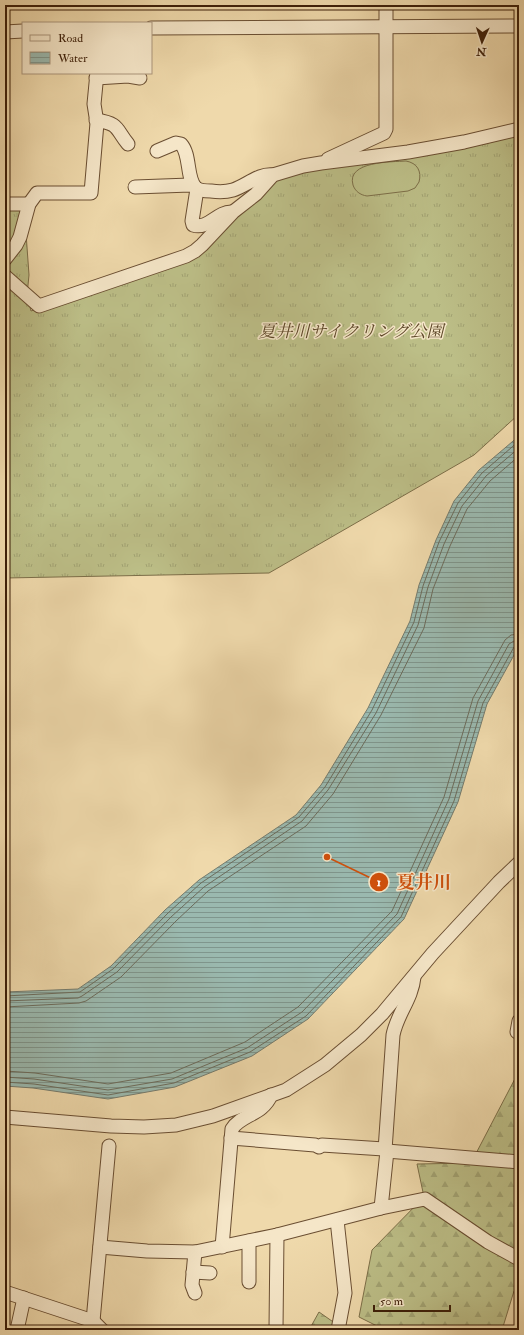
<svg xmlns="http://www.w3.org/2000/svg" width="524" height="1335" font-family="'IM FELL Double Pica','Noto Serif JP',serif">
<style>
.grass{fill:url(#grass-tufts);stroke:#7c6e48}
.forest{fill:url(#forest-firs);stroke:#7c6e48}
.garden{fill:#bcbe87;stroke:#7c6e48}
.water{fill:url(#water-rules);stroke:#757b6d}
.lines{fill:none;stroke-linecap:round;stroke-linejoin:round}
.shore{stroke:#6c6c5c;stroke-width:1}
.minor-casing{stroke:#6a4e32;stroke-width:15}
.minor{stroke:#f5e6c8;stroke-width:13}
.labels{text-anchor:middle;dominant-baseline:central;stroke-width:3;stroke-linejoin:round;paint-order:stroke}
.park-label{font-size:17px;font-style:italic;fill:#5d4728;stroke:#f5e6c8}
.leader{fill:none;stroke:#ce500c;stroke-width:1.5}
.callout-dot{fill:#ce500c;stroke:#f5e6c8;stroke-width:1.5}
.mark-label{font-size:12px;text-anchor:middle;font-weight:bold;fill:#fff}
.callout-label{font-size:18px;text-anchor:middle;font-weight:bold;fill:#ce500c;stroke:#f5e6c8;stroke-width:3;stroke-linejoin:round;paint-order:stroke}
</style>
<defs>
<pattern id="grass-tufts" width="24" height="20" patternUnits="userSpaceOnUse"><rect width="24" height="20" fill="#bcbe87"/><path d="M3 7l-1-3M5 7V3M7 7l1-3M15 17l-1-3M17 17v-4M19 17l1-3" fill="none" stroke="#a2a373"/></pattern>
<pattern id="forest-firs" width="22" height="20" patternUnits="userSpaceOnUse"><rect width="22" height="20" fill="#bcbe87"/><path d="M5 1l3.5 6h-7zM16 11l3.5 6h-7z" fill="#a2a373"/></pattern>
<pattern id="water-rules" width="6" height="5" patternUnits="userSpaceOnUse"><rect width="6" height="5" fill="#9ab9af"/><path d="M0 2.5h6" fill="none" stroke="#7f968d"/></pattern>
</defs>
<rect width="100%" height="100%" fill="#efd9ab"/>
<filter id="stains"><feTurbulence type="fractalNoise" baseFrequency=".005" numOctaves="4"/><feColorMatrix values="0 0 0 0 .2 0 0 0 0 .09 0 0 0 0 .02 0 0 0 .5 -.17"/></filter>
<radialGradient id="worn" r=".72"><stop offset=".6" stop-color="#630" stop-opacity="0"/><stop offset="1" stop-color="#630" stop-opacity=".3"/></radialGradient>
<polygon class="grass" points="519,125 519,414 474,455 269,573 5,578 5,208 33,208 26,233 29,275 27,295 31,311 186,256 269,175 461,141"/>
<g class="forest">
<polygon points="519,1071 519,1291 514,1291 502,1330 385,1330 359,1317 372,1250 424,1197 417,1164 471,1163"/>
<polygon points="319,1312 339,1326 339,1330 309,1330"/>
</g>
<path class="garden" d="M 406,161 C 417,163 422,171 419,182 L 415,188 L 408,191 L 367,196 C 360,195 355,191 353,185 C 346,161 392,162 406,161 Z"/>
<polygon class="water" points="519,436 519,646 487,704 458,802 404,919 308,1019 252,1056 175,1087 108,1099 33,1088 5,1086 5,992 78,989 111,966 165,910 199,880 296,815 321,785 368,708 410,621 419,585 436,540 454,501 479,470"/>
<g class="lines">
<g class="shore">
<polyline points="5,996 80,992 113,969 168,913 201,883 299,817 325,787 372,710 414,622 423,586 439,542 458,503 482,473 519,441"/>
<polyline points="5,1001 78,998 82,996 117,972 171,917 204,887 302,821 328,790 376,713 418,625 428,587 444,544 462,506 486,476 519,448"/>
<polyline points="5,1007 79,1003 86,1001 121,977 176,921 208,891 306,826 333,794 381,715 424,628 433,589 450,546 467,509 490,481 519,456"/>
<polyline points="5,1071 35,1073 108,1084 171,1073 245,1042 298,1007 392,911 444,797 473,698 505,640 511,635 519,634"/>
<polyline points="5,1077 34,1079 108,1090 172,1079 247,1048 302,1012 397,914 449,799 478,701 509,644 514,641 519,640"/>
<polyline points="5,1082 34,1084 108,1095 174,1083 250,1052 306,1016 401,917 454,801 483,703 514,647 519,645"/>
</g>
<g class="minor-casing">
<g id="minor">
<polyline points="151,28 519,26"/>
<polyline points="5,32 23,31"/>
<polyline points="96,78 128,76 140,78"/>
<path d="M 96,120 C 120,124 115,128 128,144"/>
<path d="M 157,151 L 176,143 L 181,144 C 191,155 186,179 196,188 C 200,191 206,191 211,191 C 218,192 226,192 233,190 C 246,186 259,173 273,175"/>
<polyline points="328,159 384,133 386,129 386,5"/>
<polyline points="135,187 190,185 194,186"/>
<path d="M 197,189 L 192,221 L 193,225 C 208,230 217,212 231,212"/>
<polyline points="5,204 29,204"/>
<polyline points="5,259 16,245 20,237 29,204 37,193 91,193 97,123 94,104 97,73"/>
<polyline points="5,276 39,306 186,256 195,251 202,245 233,212 256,194 273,175 303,166 321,163 408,152 464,142 519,129"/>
<polyline points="517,1032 519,1021"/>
<polyline points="5,1117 111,1126 144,1127 176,1125 213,1116 286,1090 325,1065 361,1035 382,1014 433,953 499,882 519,863"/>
<polyline points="231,1138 315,1145 319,1147 322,1145 384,1149 387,1151 519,1162"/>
<path d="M 385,1150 L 393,1035 C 397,1014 412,999 414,977"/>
<polyline points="381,1208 387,1151"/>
<polyline points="337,1220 345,1293 338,1330"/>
<polyline points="100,1247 147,1251 195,1252 277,1235 381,1208 425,1199 488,1242 519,1259"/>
<path d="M 222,1247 L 232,1129 C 240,1115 263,1115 271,1095"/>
<polyline points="193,1272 210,1273"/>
<polyline points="249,1282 249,1241"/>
<polyline points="5,1292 93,1321 102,1330"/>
<polyline points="195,1293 192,1285 195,1252"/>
<polyline points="93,1321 109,1146"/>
<polyline points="17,1330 24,1298"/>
<polyline points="276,1330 277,1235"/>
</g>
</g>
<use href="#minor" class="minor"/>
</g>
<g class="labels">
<g class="park-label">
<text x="351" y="331">夏井川サイクリング公園</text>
</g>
</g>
<path class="leader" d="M327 857L379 882"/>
<g class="callout-dot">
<circle cx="327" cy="857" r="4"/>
<circle cx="379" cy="882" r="10"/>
</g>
<g class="mark-label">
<text x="379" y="886">1</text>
</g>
<g class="callout-label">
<text x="424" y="888">夏井川</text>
</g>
<rect width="524" height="1335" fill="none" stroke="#efd9ab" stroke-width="20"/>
<rect x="6" y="6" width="512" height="1323" fill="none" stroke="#3d1f09" stroke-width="2"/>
<rect x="10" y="10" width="504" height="1315" fill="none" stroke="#3d1f09"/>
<rect x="22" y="22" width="130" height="52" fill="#f5e6c8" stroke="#ab967c"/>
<rect x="30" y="35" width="20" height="6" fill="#f5e6c8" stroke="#ab967c"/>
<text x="58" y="42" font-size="12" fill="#3d1f09">Road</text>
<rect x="30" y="52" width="20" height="12" fill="url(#water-rules)" stroke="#ab967c"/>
<text x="58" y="62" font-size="12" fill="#3d1f09">Water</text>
<g transform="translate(482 42) rotate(183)" stroke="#f5e6c8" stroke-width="3" paint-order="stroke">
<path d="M0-3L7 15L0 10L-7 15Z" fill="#3d1f09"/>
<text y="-6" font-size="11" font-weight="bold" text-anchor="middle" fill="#3d1f09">N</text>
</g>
<path d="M374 1305v6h76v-6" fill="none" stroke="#3d1f09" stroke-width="2"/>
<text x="380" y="1305" font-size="12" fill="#3d1f09" stroke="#f5e6c8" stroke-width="3" paint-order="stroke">50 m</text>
<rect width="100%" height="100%" filter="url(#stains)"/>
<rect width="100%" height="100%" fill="url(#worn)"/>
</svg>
